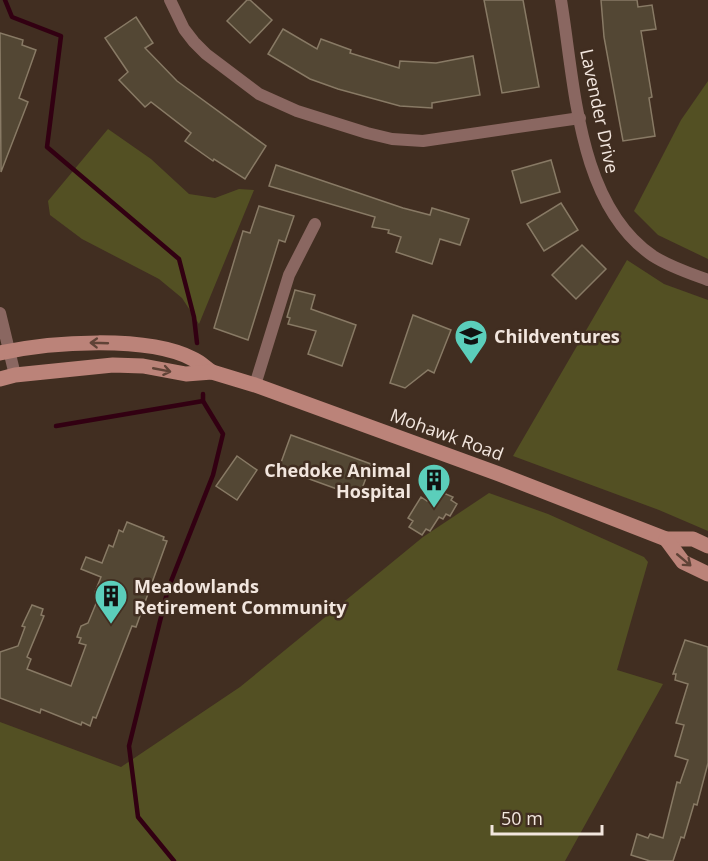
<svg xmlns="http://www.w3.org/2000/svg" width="708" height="861" font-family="'Open Sans',sans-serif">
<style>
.green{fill:#535023}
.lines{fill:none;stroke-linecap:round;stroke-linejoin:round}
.stream{stroke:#320012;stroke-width:4.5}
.building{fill:#534734;stroke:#887a65;stroke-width:1.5}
.street{stroke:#8a6761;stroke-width:12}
.secondary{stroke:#bb8379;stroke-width:15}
.oneway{stroke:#604337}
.labels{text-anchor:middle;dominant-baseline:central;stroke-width:5;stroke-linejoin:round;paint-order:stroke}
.street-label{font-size:18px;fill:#f2e6de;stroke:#412e21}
.poi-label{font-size:18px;font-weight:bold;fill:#f2e6de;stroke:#412e21;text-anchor:start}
</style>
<rect width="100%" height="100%" fill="#412e21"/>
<g class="green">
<polygon points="708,81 708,259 658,235 634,211 681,120"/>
<polygon points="108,129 151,159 189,194 215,198 239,189 254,190 199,324 182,298 159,279 82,239 50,215 48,201"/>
<polygon points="627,260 664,284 708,300 708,531 659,510 513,456"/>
<polygon points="489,493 548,514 644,557 648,562 617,670 663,684 565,861 0,861 0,722 121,767 240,687 423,537"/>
</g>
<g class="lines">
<g class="stream">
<polyline points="5,0 12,17 61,36 47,147 179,259 194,317 197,343"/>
<polyline points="56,426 203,401"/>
<polyline points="174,861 138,817 129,746 168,589 213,475 223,434 203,401 203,394"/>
</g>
</g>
<g class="building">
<polygon points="247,0 250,0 272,20 250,43 227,21"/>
<polygon points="484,0 523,0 539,87 502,93"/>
<polygon points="601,0 637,0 638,7 652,5 656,29 641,31 652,97 649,98 655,136 623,141 604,37"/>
<polygon points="136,17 153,43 145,48 177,81 266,146 245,179 214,159 213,161 185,141 191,133 151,102 145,107 119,80 128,72 105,38"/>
<polygon points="283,29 317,49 321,39 351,50 350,53 399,68 400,61 436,63 473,56 480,95 432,103 432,108 400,106 338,89 310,79 268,54"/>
<polygon points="0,33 23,40 22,45 36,50 19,98 28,102 1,172"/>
<polygon points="551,160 560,192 521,203 512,171"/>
<polygon points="276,165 403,208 430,215 432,208 469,219 460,245 440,239 432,264 396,252 401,237 388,233 389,230 372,227 375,217 269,186"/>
<polygon points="561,203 578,230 544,251 527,224"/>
<polygon points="259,206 294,216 285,242 279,240 248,340 214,328 243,231 250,233"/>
<polygon points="582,245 606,269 576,299 552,275"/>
<polygon points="295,290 315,295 311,309 356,325 342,366 308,354 316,331 288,324 290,318 287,317"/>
<polygon points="413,315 451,330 434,373 428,370 405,388 390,383"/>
<polygon points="291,435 371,464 359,497 279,468"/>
<polygon points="237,456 257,470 237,500 216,486"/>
<polygon points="434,489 453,497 451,500 457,504 450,516 446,514 443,519 439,517 430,531 426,529 422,535 409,527 413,521 408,518 421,497 427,501"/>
<polygon points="127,522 164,537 163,540 167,541 136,627 132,626 96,718 93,717 90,726 82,722 81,725 41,709 40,713 0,698 0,652 18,646 25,627 22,626 32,605 43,609 41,615 44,616 27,657 31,659 27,669 71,686 86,645 79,643 81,638 77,637 81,626 88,623 100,594 95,592 101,577 81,569 86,557 102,563 109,545 113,547 119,530 123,532"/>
<polygon points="685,640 708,647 708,763 697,805 694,804 684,838 681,837 673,861 650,861 631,855 637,834 648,838 650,834 663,838 677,782 680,783 688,760 675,756 684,725 676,723 688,684 675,680 676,674 673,674"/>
</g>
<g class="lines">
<g class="street">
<polyline points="170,0 184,29 194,42 206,54 259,94 297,111 367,133 392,139 423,141 580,118"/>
<path d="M 561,0 C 575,84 577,204 653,256 C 670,267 689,273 708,280"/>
<polyline points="0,313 15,375"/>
<polyline points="255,385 289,275 315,224"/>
</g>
<g class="secondary">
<path d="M 0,353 C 50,342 147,335 193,359 C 200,362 206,368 212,372"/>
<polyline points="0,379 15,375 113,365 143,366 186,374 212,372 255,385 499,474 666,539 693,539 708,546"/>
<polyline points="666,539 683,562 708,574"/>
</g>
</g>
<defs><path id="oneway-shaft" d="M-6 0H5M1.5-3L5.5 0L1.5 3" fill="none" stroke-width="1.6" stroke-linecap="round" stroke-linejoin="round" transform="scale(1.5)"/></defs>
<g class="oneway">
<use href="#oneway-shaft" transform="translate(99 343) rotate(-178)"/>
<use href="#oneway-shaft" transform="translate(162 370) rotate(11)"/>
<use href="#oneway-shaft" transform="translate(684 560) rotate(40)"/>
</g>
<defs>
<g id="school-pin" transform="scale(1.725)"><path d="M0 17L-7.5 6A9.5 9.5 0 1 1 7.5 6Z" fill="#5bcebb" stroke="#412e21"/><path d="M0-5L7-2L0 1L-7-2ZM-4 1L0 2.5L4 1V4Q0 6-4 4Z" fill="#111"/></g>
<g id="building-pin" transform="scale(1.725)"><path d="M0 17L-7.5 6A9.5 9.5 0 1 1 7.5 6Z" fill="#5bcebb" stroke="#412e21"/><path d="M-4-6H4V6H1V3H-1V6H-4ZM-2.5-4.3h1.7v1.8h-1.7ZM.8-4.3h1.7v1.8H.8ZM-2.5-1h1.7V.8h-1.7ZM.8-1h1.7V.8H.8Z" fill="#111"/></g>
</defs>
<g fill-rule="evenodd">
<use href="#school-pin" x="471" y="336"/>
<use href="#building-pin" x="434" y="480"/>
<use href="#building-pin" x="111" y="596"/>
</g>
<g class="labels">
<g class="street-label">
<text transform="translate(600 111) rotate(78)">Lavender Drive</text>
<text transform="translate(447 434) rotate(20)">Mohawk Road</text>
</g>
<g class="poi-label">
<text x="494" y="336">Childventures</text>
<text x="411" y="470" text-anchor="end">Chedoke Animal<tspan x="411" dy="21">Hospital</tspan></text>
<text x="134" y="586">Meadowlands<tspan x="134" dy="21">Retirement Community</tspan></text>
</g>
</g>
<path d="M492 825v9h110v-9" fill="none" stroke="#f2e6de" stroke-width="3"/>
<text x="501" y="825" font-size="18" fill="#f2e6de" stroke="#412e21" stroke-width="4.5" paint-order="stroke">50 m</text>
</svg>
